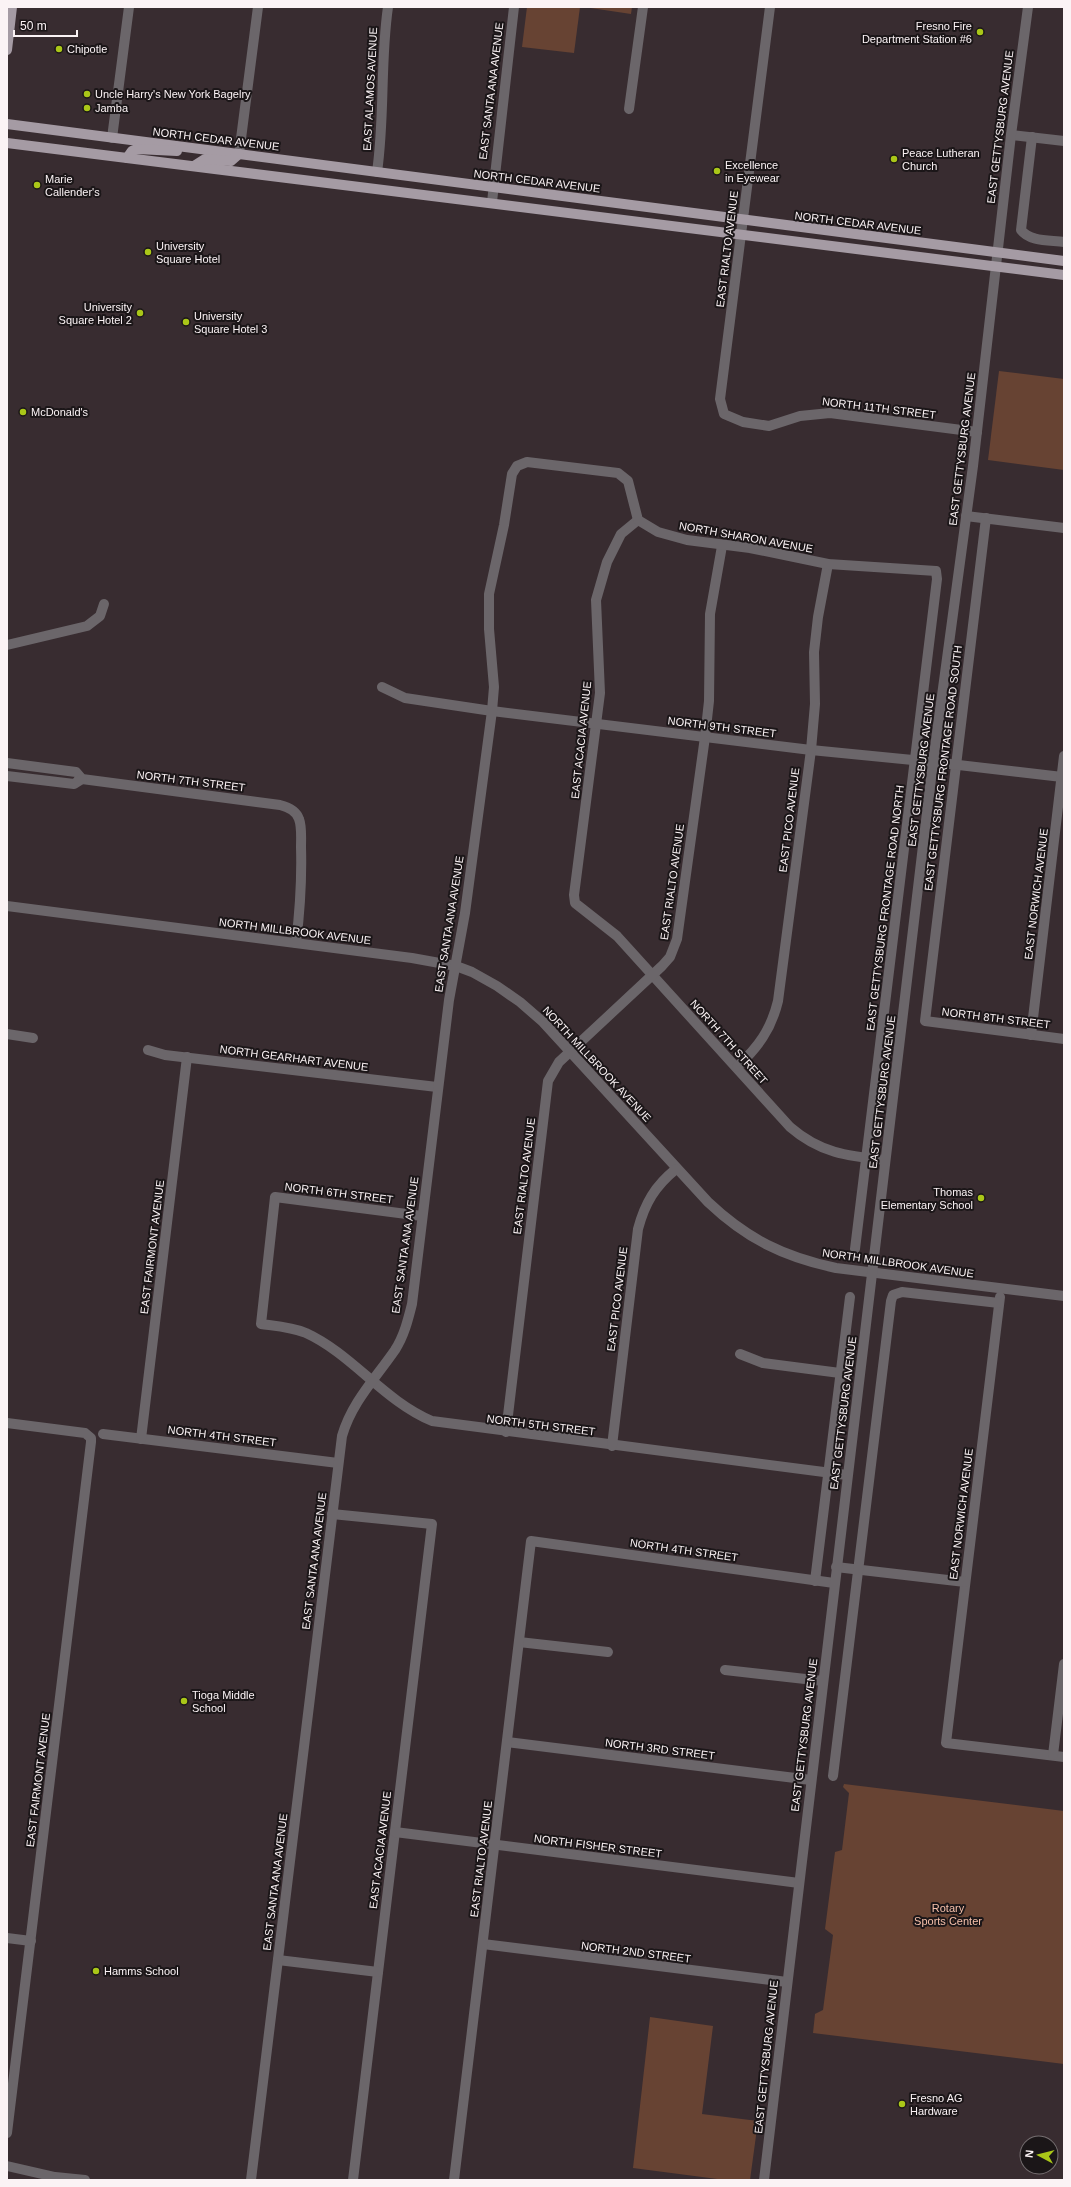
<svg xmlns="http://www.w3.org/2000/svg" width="1071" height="2187" font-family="Arial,sans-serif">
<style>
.green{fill:#674333}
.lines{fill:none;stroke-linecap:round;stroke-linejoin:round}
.minor{stroke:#6b666a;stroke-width:10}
.major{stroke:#a59ba4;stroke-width:10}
.poi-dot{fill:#aac718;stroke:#1b1618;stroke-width:1.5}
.labels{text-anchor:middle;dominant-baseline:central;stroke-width:4;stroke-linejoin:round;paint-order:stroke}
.poi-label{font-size:11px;fill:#fbf3f5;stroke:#1b1618;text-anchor:start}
.street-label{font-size:11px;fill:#fbf3f5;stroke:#1b1618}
.park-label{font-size:11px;fill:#f7c1ab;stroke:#1b1618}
</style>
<rect width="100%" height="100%" fill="#382c30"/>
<g class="green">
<polygon points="527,7 580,7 574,53 522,47"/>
<polygon points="584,7 632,7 631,14"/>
<polygon points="999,371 1064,379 1064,470 988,460"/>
<polygon points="844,1784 1064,1811 1064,2064 813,2033 815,2014 823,2010 833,1935 825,1929 835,1852 842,1850 849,1793 843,1787"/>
<polygon points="650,2017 713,2026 702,2114 758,2121 750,2180 725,2180 633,2168"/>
</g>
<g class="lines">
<g class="minor">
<polyline points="770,7 720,399 724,414 743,422 769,426 800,416 830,413 977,432"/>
<polyline points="629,109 643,7"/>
<polyline points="1011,135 1064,141"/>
<path d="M 1032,137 L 1021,230 C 1030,242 1050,240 1064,242"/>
<polyline points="112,138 129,7"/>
<polyline points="239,154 258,7"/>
<path d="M 377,172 C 385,117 380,62 388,7"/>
<polyline points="492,202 514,7"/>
<polyline points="966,516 1064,528"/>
<polyline points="986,518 925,1021 1064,1039"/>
<path d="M 638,520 L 621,534 L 607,562 L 596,600 L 600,693 L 574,895 L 575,903 L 617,936 L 790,1127 C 820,1153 847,1156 885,1160"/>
<polyline points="7,645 87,626 100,616 104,604"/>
<polyline points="382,687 405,698 492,711 811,750 933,762 1062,777"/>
<path d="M 7,763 L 76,772 L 82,779 L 280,805 C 288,807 296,810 299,819 C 302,827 301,838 301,847 C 302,880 300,910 296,943"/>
<polyline points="7,776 74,784 82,779"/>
<path d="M 7,906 L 412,958 L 456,966 L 472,972 L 497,986 L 520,1002 L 543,1022 L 708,1202 C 747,1239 784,1257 836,1268 L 1064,1296"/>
<polyline points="7,1034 33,1038"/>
<polyline points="1031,1035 1064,756"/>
<polyline points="148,1050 165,1055 437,1087"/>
<path d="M 737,1067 C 758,1047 771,1030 778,1001 L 811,750 L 815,704 L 814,652 L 818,617 L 828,564"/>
<path d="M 422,1216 L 275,1197 L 261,1324 C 276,1326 292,1327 306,1333 C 352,1354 384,1401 432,1421 L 847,1475"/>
<polyline points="1000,1297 946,1743 1064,1757"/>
<polyline points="740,1354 763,1363 840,1373"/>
<polyline points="7,1423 85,1433 91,1438 91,1442 7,2133"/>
<polyline points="506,1432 548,1081 559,1062 662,966 670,957 677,939 705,737 709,701 710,614 722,546"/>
<polyline points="103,1434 338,1463"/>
<polyline points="141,1439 187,1057"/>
<path d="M 612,1446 L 638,1229 C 645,1203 655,1186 676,1169"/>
<polyline points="332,1514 432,1524 353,2180"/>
<polyline points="836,1567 965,1582"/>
<polyline points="815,1581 850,1297"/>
<polyline points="519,1642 608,1652"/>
<polyline points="725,1670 823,1681"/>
<polyline points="507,1742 811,1780"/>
<polyline points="1053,1755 1064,1664"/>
<polyline points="833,1776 891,1301 893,1295 902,1292 999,1303"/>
<polyline points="395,1832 799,1883"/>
<polyline points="7,1938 31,1941"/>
<polyline points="483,1944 787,1982"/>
<polyline points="278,1960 378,1972"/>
<polyline points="7,2166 55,2177 85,2180"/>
<path d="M 251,2180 L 342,1436 C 352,1402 375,1379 395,1350 C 404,1336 408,1320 412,1304 L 449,1000 L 465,913 L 492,711 L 494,687 L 489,629 L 489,594 L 504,525 L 512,474 L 517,466 L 527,462 L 618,473 L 628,481 L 638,520 L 658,532 L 687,540 L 750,548 L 828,564 L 936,571 L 937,579 L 855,1249"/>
<polyline points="454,2180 531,1541 834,1583"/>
<polyline points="764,2180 933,762 973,466 1011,135 1028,7"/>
</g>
<g class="major">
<polyline points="7,50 12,7"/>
<polyline points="7,124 1064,261"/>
<polyline points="7,143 1064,275"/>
<polyline points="127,158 132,151 137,149 177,151"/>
<polyline points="194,166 205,159 231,161 239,154"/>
</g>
</g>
<g class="poi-dot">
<circle cx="980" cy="32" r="4"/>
<circle cx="59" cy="49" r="4"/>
<circle cx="87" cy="94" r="4"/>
<circle cx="87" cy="108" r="4"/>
<circle cx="894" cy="159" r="4"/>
<circle cx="717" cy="171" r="4"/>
<circle cx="37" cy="185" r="4"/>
<circle cx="148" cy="252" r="4"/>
<circle cx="140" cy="313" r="4"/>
<circle cx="186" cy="322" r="4"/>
<circle cx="23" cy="412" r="4"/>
<circle cx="981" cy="1198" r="4"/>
<circle cx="184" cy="1701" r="4"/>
<circle cx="96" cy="1971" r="4"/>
<circle cx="902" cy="2104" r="4"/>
</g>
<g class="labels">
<g class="poi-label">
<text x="972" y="26" text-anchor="end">Fresno Fire<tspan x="972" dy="13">Department Station #6</tspan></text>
<text x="67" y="49">Chipotle</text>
<text x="95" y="94">Uncle Harry's New York Bagelry</text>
<text x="95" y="108">Jamba</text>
<text x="902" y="153">Peace Lutheran<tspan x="902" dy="13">Church</tspan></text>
<text x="725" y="165">Excellence<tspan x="725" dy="13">in Eyewear</tspan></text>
<text x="45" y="179">Marie<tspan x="45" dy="13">Callender's</tspan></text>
<text x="156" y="246">University<tspan x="156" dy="13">Square Hotel</tspan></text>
<text x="132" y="307" text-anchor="end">University<tspan x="132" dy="13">Square Hotel 2</tspan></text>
<text x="194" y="316">University<tspan x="194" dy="13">Square Hotel 3</tspan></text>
<text x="31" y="412">McDonald's</text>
<text x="973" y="1192" text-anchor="end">Thomas<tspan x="973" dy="13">Elementary School</tspan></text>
<text x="192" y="1695">Tioga Middle<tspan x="192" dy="13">School</tspan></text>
<text x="104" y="1971">Hamms School</text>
<text x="910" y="2098">Fresno AG<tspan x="910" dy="13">Hardware</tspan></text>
</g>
<g class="street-label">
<text transform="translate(370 89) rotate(-87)">EAST ALAMOS AVENUE</text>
<text transform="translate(491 91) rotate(-83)">EAST SANTA ANA AVENUE</text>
<text transform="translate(1000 127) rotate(-83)">EAST GETTYSBURG AVENUE</text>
<text transform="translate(216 139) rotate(7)">NORTH CEDAR AVENUE</text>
<text transform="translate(537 181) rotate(7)">NORTH CEDAR AVENUE</text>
<text transform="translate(858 223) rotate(7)">NORTH CEDAR AVENUE</text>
<text transform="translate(727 249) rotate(-83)">EAST RIALTO AVENUE</text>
<text transform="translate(879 408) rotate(7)">NORTH 11TH STREET</text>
<text transform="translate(962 449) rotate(-83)">EAST GETTYSBURG AVENUE</text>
<text transform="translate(746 537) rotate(10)">NORTH SHARON AVENUE</text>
<text transform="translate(722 727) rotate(7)">NORTH 9TH STREET</text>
<text transform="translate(581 740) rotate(-84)">EAST ACACIA AVENUE</text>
<text transform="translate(943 768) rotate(-83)">EAST GETTYSBURG FRONTAGE ROAD SOUTH</text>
<text transform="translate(921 770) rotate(-83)">EAST GETTYSBURG AVENUE</text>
<text transform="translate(191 781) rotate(7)">NORTH 7TH STREET</text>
<text transform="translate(789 820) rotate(-83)">EAST PICO AVENUE</text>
<text transform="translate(672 882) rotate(-82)">EAST RIALTO AVENUE</text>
<text transform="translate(1036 894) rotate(-83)">EAST NORWICH AVENUE</text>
<text transform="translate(885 908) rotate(-83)">EAST GETTYSBURG FRONTAGE ROAD NORTH</text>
<text transform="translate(449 924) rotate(-81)">EAST SANTA ANA AVENUE</text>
<text transform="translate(295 931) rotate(7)">NORTH MILLBROOK AVENUE</text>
<text transform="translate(996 1018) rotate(7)">NORTH 8TH STREET</text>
<text transform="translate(729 1042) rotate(48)">NORTH 7TH STREET</text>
<text transform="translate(294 1058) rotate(7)">NORTH GEARHART AVENUE</text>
<text transform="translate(597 1064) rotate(47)">NORTH MILLBROOK AVENUE</text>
<text transform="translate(882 1092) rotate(-83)">EAST GETTYSBURG AVENUE</text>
<text transform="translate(524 1176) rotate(-83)">EAST RIALTO AVENUE</text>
<text transform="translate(339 1193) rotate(7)">NORTH 6TH STREET</text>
<text transform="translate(405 1245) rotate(-82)">EAST SANTA ANA AVENUE</text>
<text transform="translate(152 1247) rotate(-83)">EAST FAIRMONT AVENUE</text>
<text transform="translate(898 1263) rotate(8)">NORTH MILLBROOK AVENUE</text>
<text transform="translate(617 1299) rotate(-83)">EAST PICO AVENUE</text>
<text transform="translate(843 1413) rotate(-83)">EAST GETTYSBURG AVENUE</text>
<text transform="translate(541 1425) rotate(7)">NORTH 5TH STREET</text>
<text transform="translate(222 1436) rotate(7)">NORTH 4TH STREET</text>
<text transform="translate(961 1514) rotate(-83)">EAST NORWICH AVENUE</text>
<text transform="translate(684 1550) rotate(8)">NORTH 4TH STREET</text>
<text transform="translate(314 1561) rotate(-83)">EAST SANTA ANA AVENUE</text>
<text transform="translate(804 1735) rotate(-83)">EAST GETTYSBURG AVENUE</text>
<text transform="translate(660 1749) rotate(7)">NORTH 3RD STREET</text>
<text transform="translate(38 1780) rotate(-83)">EAST FAIRMONT AVENUE</text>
<text transform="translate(598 1846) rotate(7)">NORTH FISHER STREET</text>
<text transform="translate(380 1850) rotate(-83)">EAST ACACIA AVENUE</text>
<text transform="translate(481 1859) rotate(-83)">EAST RIALTO AVENUE</text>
<text transform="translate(275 1882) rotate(-83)">EAST SANTA ANA AVENUE</text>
<text transform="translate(636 1952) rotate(7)">NORTH 2ND STREET</text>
<text transform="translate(766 2057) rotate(-84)">EAST GETTYSBURG AVENUE</text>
</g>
<g class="park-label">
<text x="948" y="1908">Rotary<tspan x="948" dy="13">Sports Center</tspan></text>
</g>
</g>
<rect width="1071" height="2187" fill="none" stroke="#fbf3f5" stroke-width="16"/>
<g transform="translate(1039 2155) rotate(277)"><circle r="19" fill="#1b1618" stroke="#756e70"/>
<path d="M0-3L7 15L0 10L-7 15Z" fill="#aac718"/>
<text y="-6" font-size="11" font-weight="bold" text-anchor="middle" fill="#fbf3f5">N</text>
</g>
<path d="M14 30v6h63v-6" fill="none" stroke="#fbf3f5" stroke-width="2"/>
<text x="20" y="30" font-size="12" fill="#fbf3f5" stroke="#1b1618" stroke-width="3" paint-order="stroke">50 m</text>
</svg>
